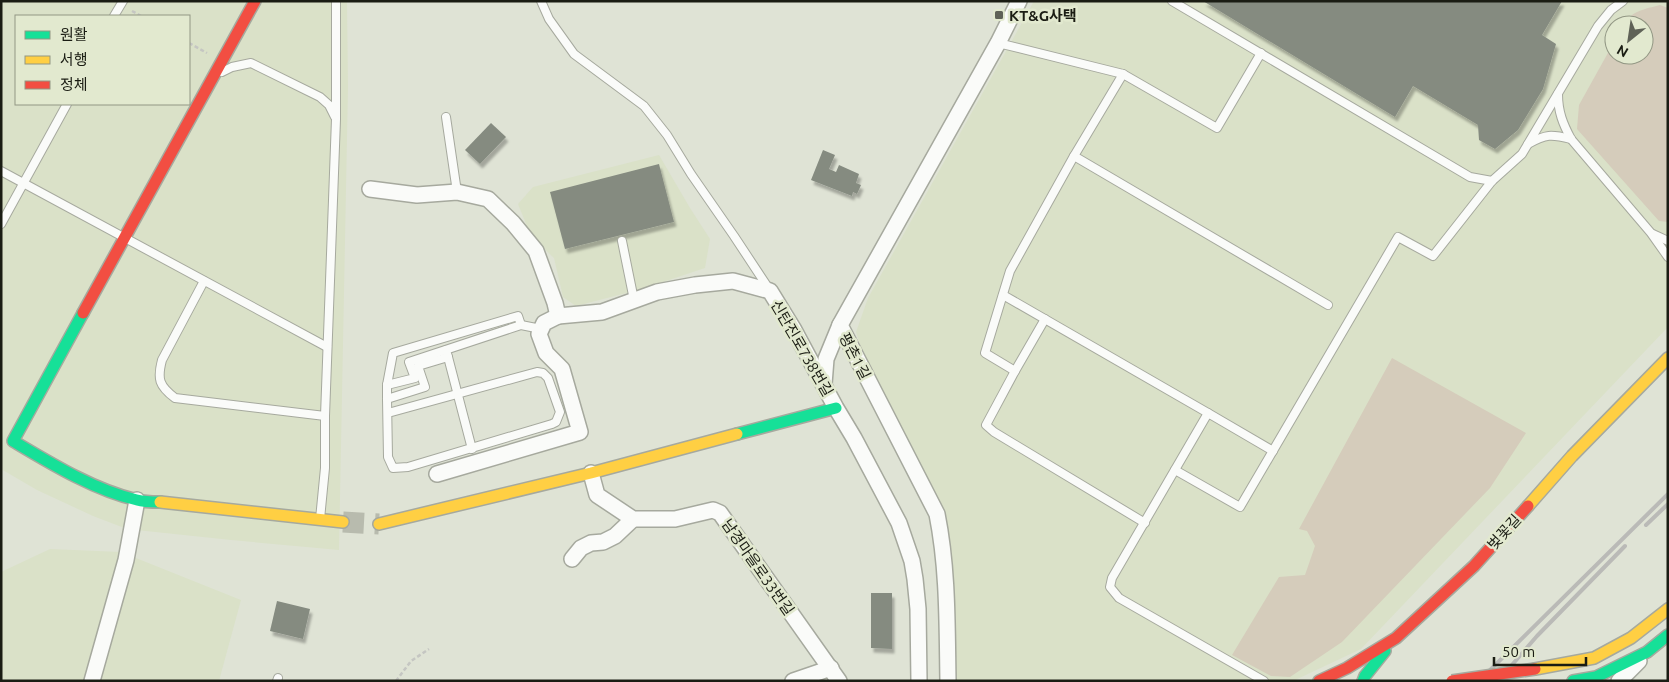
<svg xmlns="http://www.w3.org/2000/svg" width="1669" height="682" font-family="Ubuntu,'Noto Sans KR',sans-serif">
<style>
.built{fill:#dae1c8;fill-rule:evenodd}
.green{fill:#d5ccbb}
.building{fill:#858b80;filter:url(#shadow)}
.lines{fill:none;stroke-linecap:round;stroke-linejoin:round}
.secondary-tunnel{stroke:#b8bbae;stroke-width:21;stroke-dasharray:21 11;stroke-linecap:butt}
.lane-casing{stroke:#a6a99e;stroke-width:10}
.street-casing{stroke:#a6a99e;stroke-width:18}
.fast-casing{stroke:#a6a99e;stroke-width:14}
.slow-casing{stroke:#a6a99e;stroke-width:14}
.jam-casing{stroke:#a6a99e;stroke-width:14}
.path{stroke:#c5c6c2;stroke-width:2.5;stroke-dasharray:4 2.5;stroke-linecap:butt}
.lane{stroke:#fafbf9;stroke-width:8}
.street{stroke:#fafbf9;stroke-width:15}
.fast{stroke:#16e098;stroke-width:11}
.slow{stroke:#ffcf43;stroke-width:11}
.jam{stroke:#f24e42;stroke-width:11}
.rail{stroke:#babab7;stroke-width:4}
.jam-bridge-casing{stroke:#a6a99e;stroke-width:14;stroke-linecap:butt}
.jam-bridge{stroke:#f24e42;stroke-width:11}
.poi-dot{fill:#5f6257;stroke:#e2e9cf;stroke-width:2}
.labels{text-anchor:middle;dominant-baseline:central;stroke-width:5;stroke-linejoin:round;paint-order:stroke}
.poi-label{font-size:15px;font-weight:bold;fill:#1a1c13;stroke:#e2e9cf;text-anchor:start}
.street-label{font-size:15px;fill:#1a1c13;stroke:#e2e9cf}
</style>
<defs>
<filter id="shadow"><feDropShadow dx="2.5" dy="4.5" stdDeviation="1" flood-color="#0004"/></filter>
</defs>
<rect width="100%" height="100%" fill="#dfe3d5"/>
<g class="built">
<path d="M 1,1 L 347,1 L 348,87 L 339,550 L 231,540 L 127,529 L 93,516 L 37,490 L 1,469 ZM 16,16 L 189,16 L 189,104 L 16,104 Z"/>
<path d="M 1034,1 L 1668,1 L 1668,327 L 1361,649 L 1293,681 L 953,681 L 948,537 L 939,500 L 863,355 L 856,332 L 868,298 ZM 1614,25 L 1644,25 L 1644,55 L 1614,55 Z"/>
<polygon points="659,155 690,208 710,239 705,268 642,289 576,306 563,297 554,258 531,236 518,204 533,187"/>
<polygon points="50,549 121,552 241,600 219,681 1,681 1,572"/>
</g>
<g class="green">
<path d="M 1660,5 L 1668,8 L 1668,222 L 1659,221 L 1577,129 L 1579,105 L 1614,42 L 1614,55 L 1644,55 L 1644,25 L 1623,25 C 1631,11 1645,9 1660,5 Z"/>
<polygon points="1392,358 1526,433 1490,488 1342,642 1290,677 1271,676 1232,655 1279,577 1305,575 1315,546 1307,531 1299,529"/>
</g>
<g class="building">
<polygon points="1203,1 1562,1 1542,35 1556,44 1543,89 1518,130 1495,149 1479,140 1478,125 1413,86 1395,117"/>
<polygon points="491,123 506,137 480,164 465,150"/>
<polygon points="823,150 835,155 829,169 836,172 839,165 859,174 856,183 861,185 857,194 853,192 852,196 811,180"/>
<polygon points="659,164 674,222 565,249 550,192"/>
<polygon points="871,593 892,593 892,649 871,648"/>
<polygon points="277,601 310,609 303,639 270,631"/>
</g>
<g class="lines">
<polyline class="secondary-tunnel" points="343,522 379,524"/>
<g class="lane-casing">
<g id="lane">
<polyline points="541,1 549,19 574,54 644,106 667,135 691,174 734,236 769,289"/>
<polyline points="1172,1 1470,177 1492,181"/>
<polyline points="114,16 123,1"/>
<polyline points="998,43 1123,74"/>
<polyline points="222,72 232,67 251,63 320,97 329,105 335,117"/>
<path d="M 1558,94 C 1558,112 1563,124 1571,139 L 1651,233 L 1668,257"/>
<polyline points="446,117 457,192"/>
<path d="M 1528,144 C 1546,134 1551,134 1571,139"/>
<polyline points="1074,156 1328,305"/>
<polyline points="1,171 327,347"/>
<polyline points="1,224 67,104"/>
<polyline points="1653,234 1668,241"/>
<polyline points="622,241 634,300"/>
<path d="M 204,281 L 162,360 C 157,379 159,386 175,398 L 325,416"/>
<polyline points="1003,295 1208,413"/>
<polyline points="448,357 472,449"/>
<polyline points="1015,371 1045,319"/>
<polyline points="387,385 415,378 409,362 521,325 541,329"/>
<polyline points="387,399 425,387 418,366 448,357 446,350"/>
<polyline points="388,413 537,372 543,373 548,378 560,412 556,422 552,424 408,467 393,468 388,457 387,399 387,385 393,353 518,316 521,325"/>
<polyline points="1175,470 1240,507 1398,237 1433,256 1492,181 1522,154 1598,26 1611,10 1623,1"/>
<polyline points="320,519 325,468 325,416 336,119 336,1"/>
<polyline points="1145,523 994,432 986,425 1015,371 985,353 1010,271 1074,156 1123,74 1217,128 1261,53"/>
<polyline points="277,681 278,678"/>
<polyline points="1264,681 1119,598 1110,587 1112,578 1208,413 1273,451"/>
</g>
</g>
<g class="street-casing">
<g id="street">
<polyline points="370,189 417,195 457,192 488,199 513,223 536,251 555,303 558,316 602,312 657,292 695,285 733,281 770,291 794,330 836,408 854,438 899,523 912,561 915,579 918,609 919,681"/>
<polyline points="824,384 826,359 840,325"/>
<polyline points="591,473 597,495 633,519 675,519 713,510 720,513 839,681"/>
<polyline points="437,474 580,432 562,369 546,353 539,334 544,323 558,316"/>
<polyline points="572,559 581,548 591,543 603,542 615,536 633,519"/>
<polyline points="92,681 126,560 137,500"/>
<polyline points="793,681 831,668"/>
<path d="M 948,681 C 947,625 948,569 937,514 L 840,325 L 998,43 L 1019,1"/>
<polyline points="1619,681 1639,661"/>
</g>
</g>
<g class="fast-casing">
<g id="fast">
<path d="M 83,313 L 13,441 C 50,463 94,490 137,500 C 144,502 153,502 160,502"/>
<polyline points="737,434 836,408"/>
<polyline points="1363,681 1365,676 1385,651"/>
<polyline points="1573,681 1596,677 1647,652 1668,635"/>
</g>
</g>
<g class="slow-casing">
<g id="slow">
<polyline points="160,502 343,522"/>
<polyline points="1528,506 1572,456 1668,358"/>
<polyline points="379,524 591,473 737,434"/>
<polyline points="1535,669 1594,658 1631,638 1668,609"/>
</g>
</g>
<g class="jam-casing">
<g id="jam">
<polyline points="83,313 255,1"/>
<polyline points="1319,681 1347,668 1396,638 1474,566 1528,506"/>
</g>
</g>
<g class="path">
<polyline points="132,11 141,16"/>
<polyline points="189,43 207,53"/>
<polyline points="396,681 411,661 429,649"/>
</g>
<use href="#lane" class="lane"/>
<use href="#street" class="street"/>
<use href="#fast" class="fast"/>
<use href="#slow" class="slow"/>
<use href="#jam" class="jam"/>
<g class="rail">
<polyline points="1646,525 1668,504"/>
<polyline points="1479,681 1668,494"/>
<polyline points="1498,681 1537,636 1625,546"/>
</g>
<g class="jam-bridge-casing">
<polyline id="jam-bridge" points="1452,681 1535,669"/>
</g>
<use href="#jam-bridge" class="jam-bridge"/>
</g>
<rect class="poi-dot" x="994" y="10" width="10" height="10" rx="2.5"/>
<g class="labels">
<g class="poi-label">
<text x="1009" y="15">KT&amp;G사택</text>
</g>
<g class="street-label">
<text transform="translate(802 348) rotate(60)">신탄진로738번길</text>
<text transform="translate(855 356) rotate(63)">평촌1길</text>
<text transform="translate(1504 532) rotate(-48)">벚꽃길</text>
<text transform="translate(758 567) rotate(55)">남경마을로33번길</text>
</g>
</g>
<rect width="1669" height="682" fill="none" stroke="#1a1c13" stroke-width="5"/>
<rect x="15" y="15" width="175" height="90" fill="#e2e9cf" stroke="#929784"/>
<rect x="25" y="31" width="25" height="8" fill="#16e098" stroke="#929784"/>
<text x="60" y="40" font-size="15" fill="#1a1c13">원활</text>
<rect x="25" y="56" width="25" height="8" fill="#ffcf43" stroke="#929784"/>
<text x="60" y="65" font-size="15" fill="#1a1c13">서행</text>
<rect x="25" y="81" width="25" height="8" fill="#f24e42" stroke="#929784"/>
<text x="60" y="90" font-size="15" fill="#1a1c13">정체</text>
<g transform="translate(1629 40) rotate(210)"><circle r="24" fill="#e2e9cf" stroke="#929784"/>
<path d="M0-4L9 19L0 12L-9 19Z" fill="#5f6257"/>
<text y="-8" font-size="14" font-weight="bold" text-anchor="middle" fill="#1a1c13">N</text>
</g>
<path d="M1494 657v8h92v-8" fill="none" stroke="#1a1c13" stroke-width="2.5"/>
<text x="1502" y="657" font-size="15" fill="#1a1c13" stroke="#e2e9cf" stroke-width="4" paint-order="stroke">50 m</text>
</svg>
